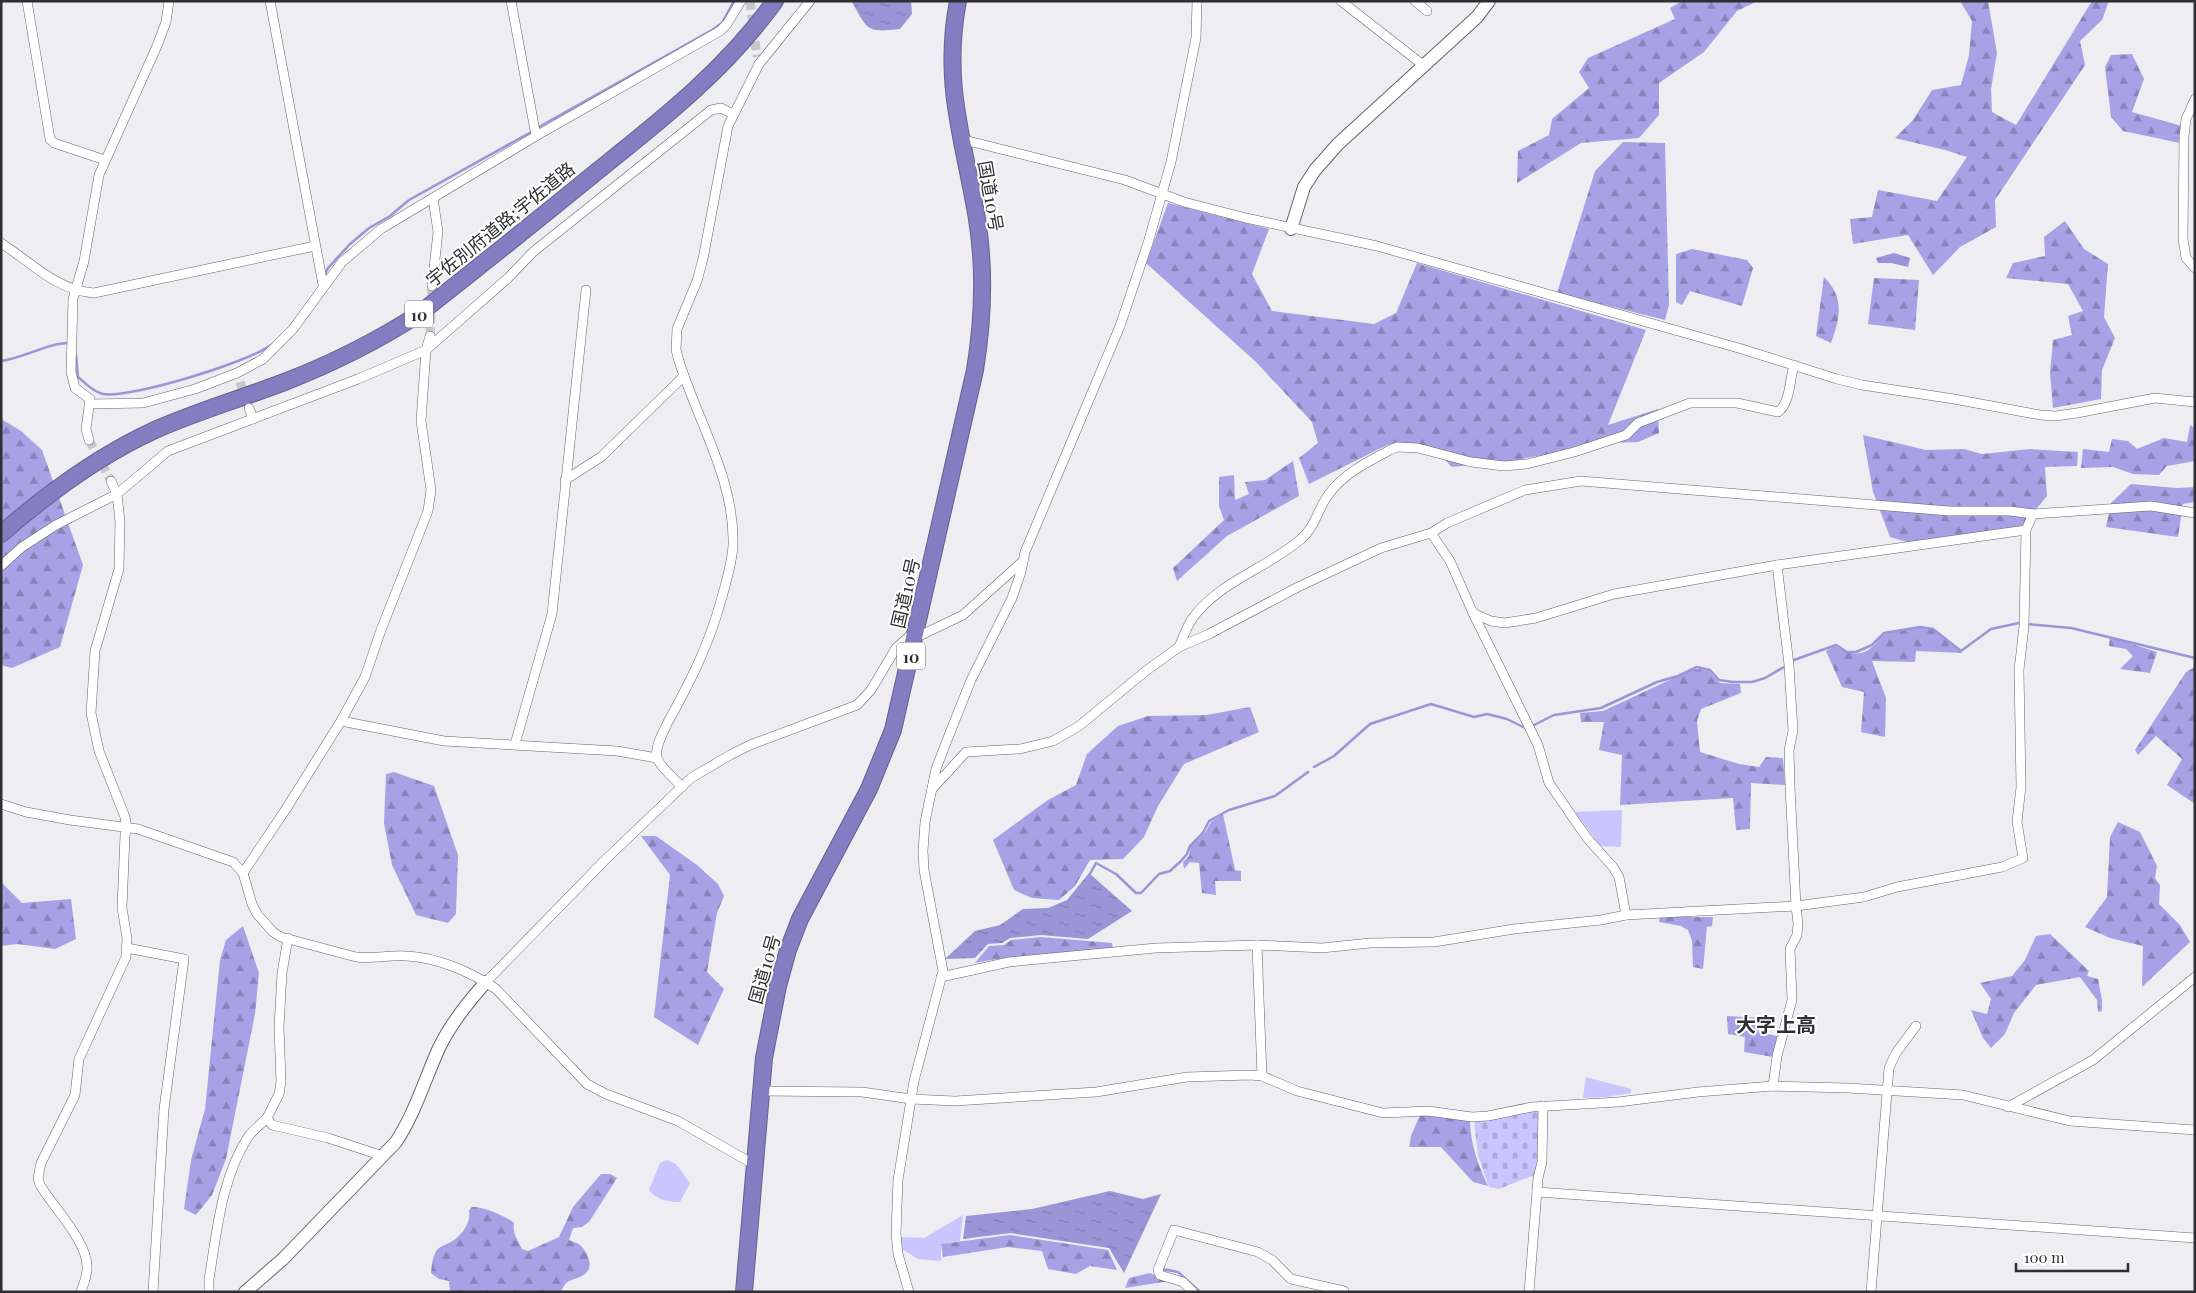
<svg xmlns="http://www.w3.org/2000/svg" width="2196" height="1293" font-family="'Playfair Display','Noto Sans JP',serif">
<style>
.green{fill:#c9c6ff}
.forest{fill:url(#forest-firs)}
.cemetery{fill:url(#cemetery-stones)}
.water{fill:url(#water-ripples)}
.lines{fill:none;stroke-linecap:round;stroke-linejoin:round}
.stream{stroke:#9995d7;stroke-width:2.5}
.street-tunnel{stroke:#c7c7cb;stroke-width:9;stroke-dasharray:9 4.5;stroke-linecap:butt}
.street-casing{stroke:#65656a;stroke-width:10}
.secondary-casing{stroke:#65656a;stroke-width:14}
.highway-casing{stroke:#66628f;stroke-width:18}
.street{stroke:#fff;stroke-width:9}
.secondary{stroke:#fff;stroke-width:12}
.highway{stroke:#837dc1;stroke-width:16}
.labels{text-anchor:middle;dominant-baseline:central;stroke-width:4;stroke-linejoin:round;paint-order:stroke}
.shield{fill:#fff;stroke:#6d6d6f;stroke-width:1}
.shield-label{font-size:16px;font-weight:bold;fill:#2f2f31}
.street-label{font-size:18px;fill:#2f2f31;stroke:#fff}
.quarter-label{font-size:20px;font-weight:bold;fill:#2f2f31;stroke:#fff}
</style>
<defs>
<pattern id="forest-firs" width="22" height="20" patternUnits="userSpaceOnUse" patternTransform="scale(1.25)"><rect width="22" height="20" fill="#a6a2e5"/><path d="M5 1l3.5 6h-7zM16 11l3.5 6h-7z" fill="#8884ba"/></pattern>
<pattern id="cemetery-stones" width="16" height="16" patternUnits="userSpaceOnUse" patternTransform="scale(1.25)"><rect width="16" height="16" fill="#c9c6ff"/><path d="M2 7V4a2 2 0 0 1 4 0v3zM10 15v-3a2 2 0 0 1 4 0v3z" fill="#adaadb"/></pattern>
<pattern id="water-ripples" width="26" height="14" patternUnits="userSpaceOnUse" patternTransform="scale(1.25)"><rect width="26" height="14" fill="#9995d7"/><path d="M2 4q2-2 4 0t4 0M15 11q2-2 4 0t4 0" fill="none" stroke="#7d7aaf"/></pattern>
</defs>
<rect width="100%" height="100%" fill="#ededf2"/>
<g class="green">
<polygon points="1622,810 1621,847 1600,846 1575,812"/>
<polygon points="1586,1077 1631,1089 1631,1093 1606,1097 1583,1098"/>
<path d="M 667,1160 L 676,1164 L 690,1183 L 680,1202 C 669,1202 656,1200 649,1190 L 660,1163 Z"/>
<polygon points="963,1215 960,1241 941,1244 941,1261 918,1259 902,1249 901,1237 924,1238"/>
</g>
<g class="forest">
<polygon points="1682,1 1758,1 1737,11 1704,52 1659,83 1659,115 1639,138 1581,143 1517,183 1518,151 1549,135 1552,119 1589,88 1579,72 1588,58 1675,19 1670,8"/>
<polygon points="1960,1 1988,1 1997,53 1991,89 1992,112 2016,125 2092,1 2109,1 2102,20 2080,41 2085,65 1995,200 1996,227 1960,247 1933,275 1908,235 1853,244 1850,219 1872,217 1878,190 1937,201 1967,157 1945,150 1895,138 1913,120 1932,90 1961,85 1969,55 1972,21"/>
<polygon points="2132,54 2144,79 2132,112 2182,126 2180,143 2123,131 2111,117 2105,67 2111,55"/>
<polygon points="1623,142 1665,143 1669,305 1665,320 1557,293 1595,171"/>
<polygon points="1168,203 1269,229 1252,274 1272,311 1374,324 1396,313 1417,263 1646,330 1608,425 1658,409 1659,433 1638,442 1610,443 1505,462 1452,467 1435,450 1414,445 1387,445 1309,484 1299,458 1318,443 1312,422 1256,362 1146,263"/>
<polygon points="2065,221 2084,249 2108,264 2104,317 2115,338 2102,370 2101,399 2053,408 2050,373 2053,340 2072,335 2068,316 2083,311 2068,284 2006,278 2013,263 2045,256 2044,237"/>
<polygon points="1692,249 1747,260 1753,268 1742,306 1690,291 1682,305 1676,302 1676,254"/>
<path d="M 1824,277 C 1845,298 1840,318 1831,343 L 1816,336 Z"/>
<polygon points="1874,278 1919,280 1915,330 1868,324"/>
<polygon points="1,419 21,431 42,450 83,565 60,647 12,668 1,665"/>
<polygon points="2190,425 2195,428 2195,461 2167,466 2159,475 2133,474 2113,467 2081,468 2083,449 2109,452 2112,439 2128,441 2137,449 2164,438 2187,442"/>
<polygon points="1863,435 1926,450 1964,449 1982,454 2030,449 2078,452 2077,466 2045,467 2047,496 2020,528 1910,543 1890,537 1873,492"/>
<polygon points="1293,461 1299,496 1227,536 1177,581 1173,568 1224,520 1219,506 1219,477 1234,475 1235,500 1249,494 1245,482 1265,480"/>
<polygon points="2131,484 2177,488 2195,487 2195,502 2183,504 2178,537 2106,527 2111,503"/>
<path d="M 1918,627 L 1934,629 L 1962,653 L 1916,651 L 1915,662 L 1872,661 L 1886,698 L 1885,737 L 1861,732 L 1864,692 L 1842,687 L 1826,651 L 1835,646 C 1847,653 1860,658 1872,647 C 1878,643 1878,637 1886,634 C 1896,630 1908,629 1918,627 Z"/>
<polygon points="2110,637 2157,652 2150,673 2120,669 2133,656 2126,649 2109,646"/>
<polygon points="2195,667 2195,804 2167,785 2182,759 2156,736 2138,755 2135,750 2186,672"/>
<polygon points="1700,669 1709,671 1720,683 1740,684 1741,693 1701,709 1697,721 1700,752 1739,764 1759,767 1766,757 1783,758 1785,785 1751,783 1750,829 1736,830 1733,798 1620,805 1622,755 1599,750 1604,722 1581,722 1580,713 1603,711 1691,670"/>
<polygon points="1250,707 1259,732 1184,764 1158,806 1144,837 1123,859 1090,860 1075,886 1059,900 1032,898 1014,890 993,840 1048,800 1076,785 1087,754 1118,726 1148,716 1207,715"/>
<polygon points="394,772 434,786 458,855 456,914 448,923 416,915 392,865 384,823 386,774"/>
<polygon points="1223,814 1235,870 1241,871 1241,881 1215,881 1216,895 1202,893 1199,863 1190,862 1184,869 1183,862 1189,856 1191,846 1205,833 1211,822"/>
<polygon points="2118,822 2140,832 2157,866 2155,878 2160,885 2159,904 2180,925 2190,942 2142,987 2143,946 2110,938 2085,927 2107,897 2110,837"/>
<polygon points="641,836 656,836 697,865 718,884 724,896 717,913 707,972 724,989 698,1045 654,1017 670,875"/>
<polygon points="1,882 22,903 71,899 76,939 55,949 17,944 1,946"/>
<polygon points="1660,917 1713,917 1712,926 1707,927 1703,969 1693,967 1692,941 1688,930 1681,926 1659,922"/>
<polygon points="243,926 259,973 255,1014 226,1159 212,1195 196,1215 184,1209 191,1160 205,1109 220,960 226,940"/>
<polygon points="2050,934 2089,971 2087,976 2098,979 2102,1000 2102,1011 2098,1012 2097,1000 2080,977 2036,985 2014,1013 2005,1034 1991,1048 1983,1038 1971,1010 1987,1014 1991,999 1980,983 2012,976 2025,960 2036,936"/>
<path d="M 1041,937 L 1112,943 L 1114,954 C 1066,952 1022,954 975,963 L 989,946 L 1004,945 L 1011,940 Z"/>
<polygon points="1727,1016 1759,1018 1759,1032 1777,1036 1773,1057 1744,1052 1745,1037 1728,1034"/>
<path d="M 1420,1115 L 1470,1121 C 1470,1143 1479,1167 1488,1186 L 1473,1182 L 1441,1147 L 1409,1147 L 1411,1136 Z"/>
<path d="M 601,1174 L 610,1174 L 617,1178 L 589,1222 L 582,1227 L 573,1228 L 569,1240 C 572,1241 577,1243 580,1245 C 587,1251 594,1266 586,1273 C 576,1282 567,1276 561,1292 L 450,1292 L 449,1281 L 439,1279 L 431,1273 C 432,1265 432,1257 437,1250 C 441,1245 449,1244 454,1240 C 464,1233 471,1221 469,1210 L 472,1207 C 482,1206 506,1216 514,1223 C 512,1233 518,1240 522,1249 L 528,1251 L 559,1237 L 573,1207 Z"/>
<polygon points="1010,1235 1108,1250 1117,1270 1090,1266 1076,1274 1048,1269 1042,1251 1008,1247 943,1257 941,1244"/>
<polygon points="1150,1273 1169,1281 1125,1288 1129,1278"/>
</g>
<polygon class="cemetery" points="1534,1109 1540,1110 1542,1114 1537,1174 1499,1189 1489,1187 1478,1155 1474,1121 1489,1120"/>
<g class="water">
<path d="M 911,1 L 912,14 L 900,29 C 866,33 868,30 852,2 Z"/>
<polygon points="1894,253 1910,258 1908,267 1891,263 1878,263 1876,258"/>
<polygon points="1089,873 1132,911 1088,939 1041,935 1010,938 1002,943 988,944 975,958 945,959 975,931 1000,925 1023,909 1048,908 1067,900"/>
<polygon points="1110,1191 1143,1199 1161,1194 1124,1273 1109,1248 1010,1233 963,1239 966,1216 1032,1209"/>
</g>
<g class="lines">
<g class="stream">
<polyline points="537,128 712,30 722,23 734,1"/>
<polyline points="324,276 328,268 350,244 369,228 390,216 409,200 533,131"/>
<path d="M 76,355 L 78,377 C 85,383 93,392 103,394 C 129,399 249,362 271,345"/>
<path d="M 1,361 C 24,358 47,343 69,343"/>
<polyline points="2027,624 2071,628 2195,658"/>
<polyline points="1794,660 1836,645 1847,652 1856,652 1872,645 1884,633 1920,627 1933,629 1961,651 1991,629 2019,623"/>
<polyline points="1532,726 1554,715 1601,708 1657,682 1678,676 1697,667 1710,670 1719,680 1733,682 1752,682 1765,678 1784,667"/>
<polyline points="1314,767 1334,756 1370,724 1431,704 1474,717 1487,714 1507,719 1523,727"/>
<polyline points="1090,874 1096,863 1116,874 1136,893 1141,893 1159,874 1170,871 1181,861 1187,854 1190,846 1203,833 1209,821 1229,810 1275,796 1308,772"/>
<polyline points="1162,1269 1178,1272 1200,1292"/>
</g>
<g class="street-tunnel">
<polyline points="750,1 757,57"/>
<polyline points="430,336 432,286"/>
<polyline points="240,382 246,399"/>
<polyline points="89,440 111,481"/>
</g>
<g class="street-casing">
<g id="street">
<polyline points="27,1 50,139 54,143 105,160"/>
<polyline points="270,1 323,285"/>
<polyline points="511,1 536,136"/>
<polyline points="1341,1 1423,65"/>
<polyline points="1415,1 1427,11"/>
<polyline points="2195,99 2186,119 2184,137 2183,239 2186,258 2195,268"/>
<polyline points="960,139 1125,180 1184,202 1246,218 1377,246 1742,349 1837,379 1862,385 1954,399 2040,415 2055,416 2077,413 2155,398 2195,402"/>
<path d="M 1,243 C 32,263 56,290 94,293 L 315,246"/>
<polyline points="432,286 438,232 433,198"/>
<polyline points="91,404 143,403 195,389 237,373 263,359 293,329 342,262 381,229 536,136 720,31 727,24 741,1"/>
<polyline points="249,408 253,419"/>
<polyline points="89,440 86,429 90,399 75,388 71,372 73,299 84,261 99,175 157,46 166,22 169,1"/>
<polyline points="565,480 601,457 684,376"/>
<polyline points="1431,533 1450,561 1473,613 1538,745 1549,783 1587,838 1613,867 1619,877 1626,915"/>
<polyline points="1,566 22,547 56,525 117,494 168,451 358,379 426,350 508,278 533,252 711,110 721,108 733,114"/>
<polyline points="1473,613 1491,621 1505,623 1536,618 1614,594 1777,565 2026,530"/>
<polyline points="915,638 963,615 1023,561"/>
<path d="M 1179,647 C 1183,638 1186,628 1192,619 C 1218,582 1268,568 1301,539 C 1316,526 1318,508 1329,494 C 1343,474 1369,461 1390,450 L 1397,447 L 1418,448 L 1471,462 L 1504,466 L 1527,464 L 1574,452 L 1626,435 L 1638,423 L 1690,403 L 1737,403 L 1778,412 C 1790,404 1790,378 1794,365"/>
<polyline points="341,721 444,741 617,751 657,758"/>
<polyline points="515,744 552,614 586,290"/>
<path d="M 682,787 C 675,779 661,768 657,758 C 654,747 664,731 668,722 C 689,684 708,647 720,604 C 725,586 732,565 733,545 C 735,480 698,422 679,361 L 676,350 L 677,329 L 697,281 L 703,259 L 728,126 L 759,64 L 810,1"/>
<polyline points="932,789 966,752 1020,749 1053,741 1079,726 1147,670 1179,647 1209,634 1298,587 1381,548 1431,533 1447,523 1525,490 1581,481 1949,511 2010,511 2033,514 2151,506 2195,513"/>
<path d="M 1,804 L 26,812 L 70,820 L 138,829 L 233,862 L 243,873 L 252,904 L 257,914 L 273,932 L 281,937 L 356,957 C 373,959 389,955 406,956 C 437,957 471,972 496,989 L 587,1084 L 606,1094 L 678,1121 L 755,1165"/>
<polyline points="243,873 286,809 341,721 365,677 381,630 428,511 431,490 421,421 426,350 430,336"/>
<polyline points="288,938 282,973 279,1027 281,1082 279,1094 267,1118 272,1125 328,1138 383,1156"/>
<polyline points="1257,945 1262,1076"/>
<polyline points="127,948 184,959 164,1109 153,1292"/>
<polyline points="941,977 1009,962 1156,948 1257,945 1322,948 1370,943 1434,942 1514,929 1601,920 1626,915 1796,906 1864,897 1897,887 2002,867 2023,858 2017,822 2021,787 2019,670 2024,626 2026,530 2033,514"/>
<polyline points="486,982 604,861 691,778 730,755 750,745 857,705 871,690 896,648 914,632"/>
<polyline points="1773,1086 1777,1056 1792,1000 1790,949 1797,935 1798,924 1796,906 1790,787 1789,750 1793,731 1789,665 1777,565"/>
<polyline points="762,1091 862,1092 911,1099 955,1101 1096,1092 1187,1077 1250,1075 1262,1076 1297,1091 1383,1113 1428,1111 1472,1117 1488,1116 1532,1107 1618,1102 1698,1092 1773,1086 1848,1088 1963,1095 2070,1121 2195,1130"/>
<polyline points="2008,1107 2093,1060 2195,977"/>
<polyline points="1537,1192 2195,1238"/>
<path d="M 81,1292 C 83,1285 87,1277 87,1269 C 89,1243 53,1207 40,1185 L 38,1178 L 41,1163 L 75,1095 L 79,1059 L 126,957 L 127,938 L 122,908 L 125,835 L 127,828 L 125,817 L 99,751 L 91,713 L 95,651 L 119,569 L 120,522 L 117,494 L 111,481"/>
<path d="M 209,1292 L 209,1279 C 217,1232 221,1179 248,1137 C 253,1130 261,1124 267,1118"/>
<polyline points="909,1292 898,1254 896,1234 898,1180 914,1081 943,971 924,870 923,851 925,822 936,769 944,748 971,680 1012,598 1021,572 1025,552 1120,326 1148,243 1171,162 1196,38 1197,1"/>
<polyline points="1193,1292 1183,1282 1160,1275 1158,1270 1174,1230 1258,1252 1272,1260 1291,1279 1344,1291"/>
<polyline points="1529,1292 1538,1178 1542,1162 1543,1106"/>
<polyline points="1871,1292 1889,1068 1896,1053 1916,1026"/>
</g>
</g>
<g class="secondary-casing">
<g id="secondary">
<polyline points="1291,229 1304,187 1315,170 1338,144 1477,17 1489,1"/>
<path d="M 245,1292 L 283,1259 L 396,1142 C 415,1113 425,1079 439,1048 C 451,1023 468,1002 486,982"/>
</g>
</g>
<g class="highway-casing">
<g id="highway">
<path d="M 1,534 C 48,493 98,456 155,430 C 198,411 243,398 287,381 C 333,363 377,341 419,314 C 480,266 540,218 600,169 C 664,118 727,68 775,1"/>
<path d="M 744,1292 L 764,1058 L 778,986 L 788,950 L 800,919 L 869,789 L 893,730 L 975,370 C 983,321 985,269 977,219 C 964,140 942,84 958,1"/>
</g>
</g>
<use href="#street" class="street"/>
<use href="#secondary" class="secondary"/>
<use href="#highway" class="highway"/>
</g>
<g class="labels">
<g class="shield">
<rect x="405" y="300.5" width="28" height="27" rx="4"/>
<rect x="897" y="642.5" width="28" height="27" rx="4"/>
</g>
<g class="shield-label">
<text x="419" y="314">10</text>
<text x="911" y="656">10</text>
</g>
<g class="street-label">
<text transform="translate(991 196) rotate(80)">国道10号</text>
<text transform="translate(500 224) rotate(-39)">宇佐別府道路;宇佐道路</text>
<text transform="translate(905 593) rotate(-77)">国道10号</text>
<text transform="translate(764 969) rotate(-74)">国道10号</text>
</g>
<g class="quarter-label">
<text x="1776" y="1023">大字上高</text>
</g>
</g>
<rect width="2196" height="1293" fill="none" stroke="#2f2f31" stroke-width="5"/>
<path d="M2016 1263v8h112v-8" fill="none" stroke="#2f2f31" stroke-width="2.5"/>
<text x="2024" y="1263" font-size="15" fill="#2f2f31" stroke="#ffffff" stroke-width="4" paint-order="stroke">100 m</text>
</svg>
